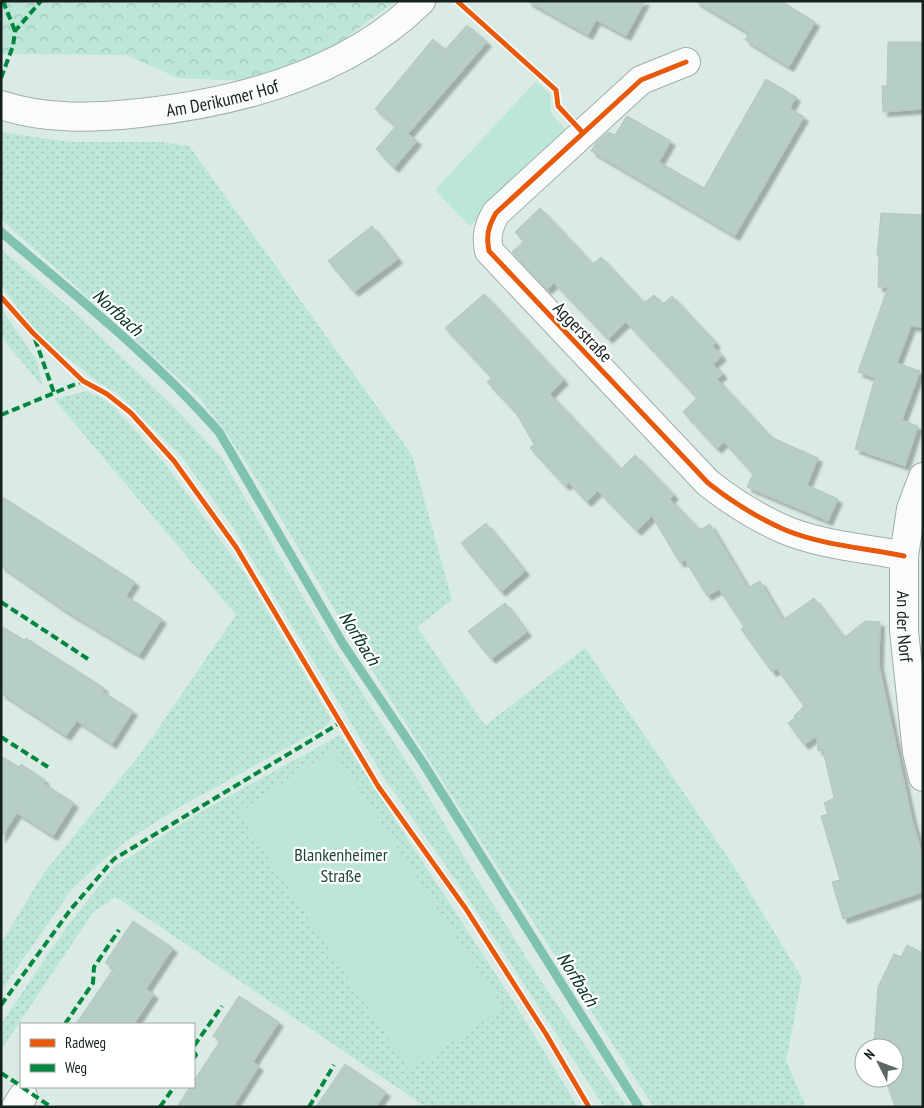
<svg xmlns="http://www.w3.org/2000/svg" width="924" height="1108" font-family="'PT Sans Narrow',sans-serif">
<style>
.grass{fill:url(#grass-dots)}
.forest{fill:url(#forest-crowns)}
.green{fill:#bbe6d8}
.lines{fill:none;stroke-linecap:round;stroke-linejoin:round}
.stream{stroke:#7fc2af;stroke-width:9}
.building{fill:#b6cec7;stroke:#b7c4c0;filter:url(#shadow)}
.minor-casing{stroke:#a1ada9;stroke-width:30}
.minor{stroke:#f9fcfb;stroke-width:28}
.quiet{stroke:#00873e;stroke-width:4;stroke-dasharray:8 4;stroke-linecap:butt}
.cycleway-casing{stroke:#fff;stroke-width:8}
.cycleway{stroke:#e8590c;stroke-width:5}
.labels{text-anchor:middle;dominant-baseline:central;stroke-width:4.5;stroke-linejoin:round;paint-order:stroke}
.street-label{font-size:18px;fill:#16211e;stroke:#fff}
.park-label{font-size:18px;fill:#1e453b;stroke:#fff}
.water-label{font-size:19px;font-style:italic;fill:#063128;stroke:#fff}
</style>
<defs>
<pattern id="grass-dots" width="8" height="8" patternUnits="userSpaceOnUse" patternTransform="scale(1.25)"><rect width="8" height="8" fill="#bbe6d8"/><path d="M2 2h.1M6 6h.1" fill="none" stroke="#a0c5b9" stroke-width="1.8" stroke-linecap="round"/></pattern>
<pattern id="forest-crowns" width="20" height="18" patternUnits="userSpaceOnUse" patternTransform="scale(1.25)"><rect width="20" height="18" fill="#bbe6d8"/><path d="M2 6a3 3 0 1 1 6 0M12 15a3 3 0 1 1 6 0" fill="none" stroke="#a0c5b9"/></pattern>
<filter id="shadow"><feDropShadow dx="4.5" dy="4.5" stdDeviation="1" flood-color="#0004"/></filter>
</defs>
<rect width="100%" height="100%" fill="#daebe5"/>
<g class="grass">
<path d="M 1,132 L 70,142 L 161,142 L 189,146 L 412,455 L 452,600 L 417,627 L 484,724 L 486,725 L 585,648 L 735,868 L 802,978 L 786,1061 L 806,1107 L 654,1107 C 553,953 453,799 355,643 C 303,560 260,473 198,396 L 1,219 Z"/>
<polygon points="1,249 71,309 173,406 221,457 327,638 420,783 478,880 539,978 627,1107 604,1107 466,895 385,779 230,523 180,455 117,393 99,383 42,338 22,314 1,285"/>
<polygon points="1,308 37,361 43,387 1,337"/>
<polygon points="86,391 100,397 114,407 166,465 245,574 331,719 328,724 321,729 178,808 128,840 107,857 72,889 1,991 1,943 44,873 144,749 236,615 54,399"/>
<polygon points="340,735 517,1007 578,1107 426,1107 116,897 93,912 1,1050 1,1024 66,928 114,867 195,815"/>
</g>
<polygon class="forest" points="1,1 396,1 332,48 246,81 178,78 126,55 1,54"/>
<g class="green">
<polygon points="536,81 550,94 551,113 568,132 470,226 435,190"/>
<polygon points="333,750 503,1008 409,1070 239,813"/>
</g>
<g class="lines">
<path class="stream" d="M 1,232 C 76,296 154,358 219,432 L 343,644 L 423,763 L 639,1107"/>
</g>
<g class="building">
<polygon points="527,1 645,1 626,36 596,20 588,35"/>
<polygon points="695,1 781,1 815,22 789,67 745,40 749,33"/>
<polygon points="467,25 487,42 408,134 417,141 394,168 376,149 396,126 375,109 433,39 445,50"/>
<polygon points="888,42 923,42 923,109 883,112 882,86 887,86"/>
<polygon points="766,79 796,97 790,108 804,117 735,236 591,151 596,143 608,132 615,135 627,116 671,141 659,162 704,188"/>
<polygon points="540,208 593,264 601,257 644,303 654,295 663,304 672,296 716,343 713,346 722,356 713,364 723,374 717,379 771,437 818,458 807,485 838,499 828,521 747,487 753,474 724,442 717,449 683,412 697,398 626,322 608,339 554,283 547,290 512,252 524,241 515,232"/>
<polygon points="881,213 923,215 923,327 911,326 897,363 920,371 902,420 918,426 905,466 855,449 875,378 858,372 888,287 878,287 879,256 877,256"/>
<polygon points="372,226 398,259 354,292 328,261"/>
<polygon points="484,294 564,380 550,394 621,469 635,455 674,495 670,499 700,530 710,524 748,588 760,581 783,620 814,598 844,638 865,621 880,622 879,665 912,819 923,857 923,892 843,919 832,882 840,880 821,816 828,814 824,803 834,798 823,750 818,751 816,736 804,745 788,723 795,718 794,716 804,706 777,669 772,672 741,629 744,627 719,589 707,596 685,560 680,563 652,516 637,531 598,491 587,502 569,483 565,486 530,448 534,444 516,413 487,382 492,378 445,328"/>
<polygon points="1,496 135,582 126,596 162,619 139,655 66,611 1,566"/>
<polygon points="486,523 525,571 501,592 461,543"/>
<polygon points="505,603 527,632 491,659 468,631"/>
<polygon points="1,626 24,640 26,638 104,688 102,691 133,711 112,744 77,721 66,736 1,693"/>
<polygon points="1,756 19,767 21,764 45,780 43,783 74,803 53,836 17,813 1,838"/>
<polygon points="133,921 173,948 146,989 154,994 134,1024 76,1024 114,968 105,963"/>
<polygon points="907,945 923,953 923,1107 895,1107 885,1078 894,1078 894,1048 874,1047 878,987 894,954 901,957"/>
<polygon points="239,996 279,1022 253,1062 259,1066 233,1107 177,1107 190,1087 194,1087 194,1081 220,1041 213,1036"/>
<polygon points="345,1064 386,1092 376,1107 316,1107"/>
</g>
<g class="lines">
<g class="minor-casing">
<g id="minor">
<path d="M 686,62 L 641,80 L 496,213 C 488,227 486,236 489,251 L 708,483 C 731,501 756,517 783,529 C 820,545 865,548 904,556"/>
<path id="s1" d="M 1,105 C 46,120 94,118 140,113 C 240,102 347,74 421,1"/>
<path id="s2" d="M 923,477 L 911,509 L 904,556 L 904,631 L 917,752 L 923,777"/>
<polyline points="16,1107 23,1096"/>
</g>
</g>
<use href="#minor" class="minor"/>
<g class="quiet">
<polyline points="3,1 15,31"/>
<polyline points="1,78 13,46 15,31 41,1"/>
<polyline points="35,339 54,393"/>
<polyline points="1,415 83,381"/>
<polyline points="1,602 88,659"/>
<polyline points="1,737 48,767"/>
<polyline points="1,1005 71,909 114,859 340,723"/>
<polyline points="65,1024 93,983 94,967 119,930"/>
<polyline points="194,1046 222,1006"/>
<polyline points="194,1052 196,1055 194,1058"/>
<polyline points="1,1073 21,1086"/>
<polyline points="22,1087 51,1107"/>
<polyline points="160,1107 174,1087"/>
<polyline points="309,1107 334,1065"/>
</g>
<g class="cycleway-casing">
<g id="cycleway">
<polyline points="457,1 556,90 558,106 583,133"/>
<path d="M 686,62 L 641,80 L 496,213 C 488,227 486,236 489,251 L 708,483 C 731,501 756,517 783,529 C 820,545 865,548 904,556"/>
<polyline points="1,297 33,333 83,381 107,394 131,413 174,461 236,547 378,786 466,909 546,1034 589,1107"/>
</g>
</g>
<use href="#cycleway" class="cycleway"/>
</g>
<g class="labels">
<g class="street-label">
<text stroke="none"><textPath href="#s1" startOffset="224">Am Derikumer Hof</textPath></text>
<text transform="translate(583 332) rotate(46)">Aggerstraße</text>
<text stroke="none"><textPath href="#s2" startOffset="152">An der Norf</textPath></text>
</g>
<g class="park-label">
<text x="341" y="854">Blankenheimer<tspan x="341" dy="21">Straße</tspan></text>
</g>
<g class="water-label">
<text transform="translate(118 312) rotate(42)">Norfbach</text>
<text transform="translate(360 638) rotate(58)">Norfbach</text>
<text transform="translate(578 979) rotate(58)">Norfbach</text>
</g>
</g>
<rect width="924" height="1108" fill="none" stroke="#16211e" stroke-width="5"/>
<rect x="20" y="1023" width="175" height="65" fill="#ffffff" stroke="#a2a6a5"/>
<rect x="30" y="1039" width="25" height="8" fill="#e8590c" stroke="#a2a6a5"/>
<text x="65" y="1048" font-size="15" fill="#16211e">Radweg</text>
<rect x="30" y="1064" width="25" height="8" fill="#00873e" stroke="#a2a6a5"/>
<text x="65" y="1073" font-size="15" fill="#16211e">Weg</text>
<g transform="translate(879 1063) rotate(312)"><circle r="24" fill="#ffffff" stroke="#a2a6a5"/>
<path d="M0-4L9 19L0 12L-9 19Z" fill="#5b6864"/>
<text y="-8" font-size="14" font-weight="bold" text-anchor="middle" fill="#16211e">N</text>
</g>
</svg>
